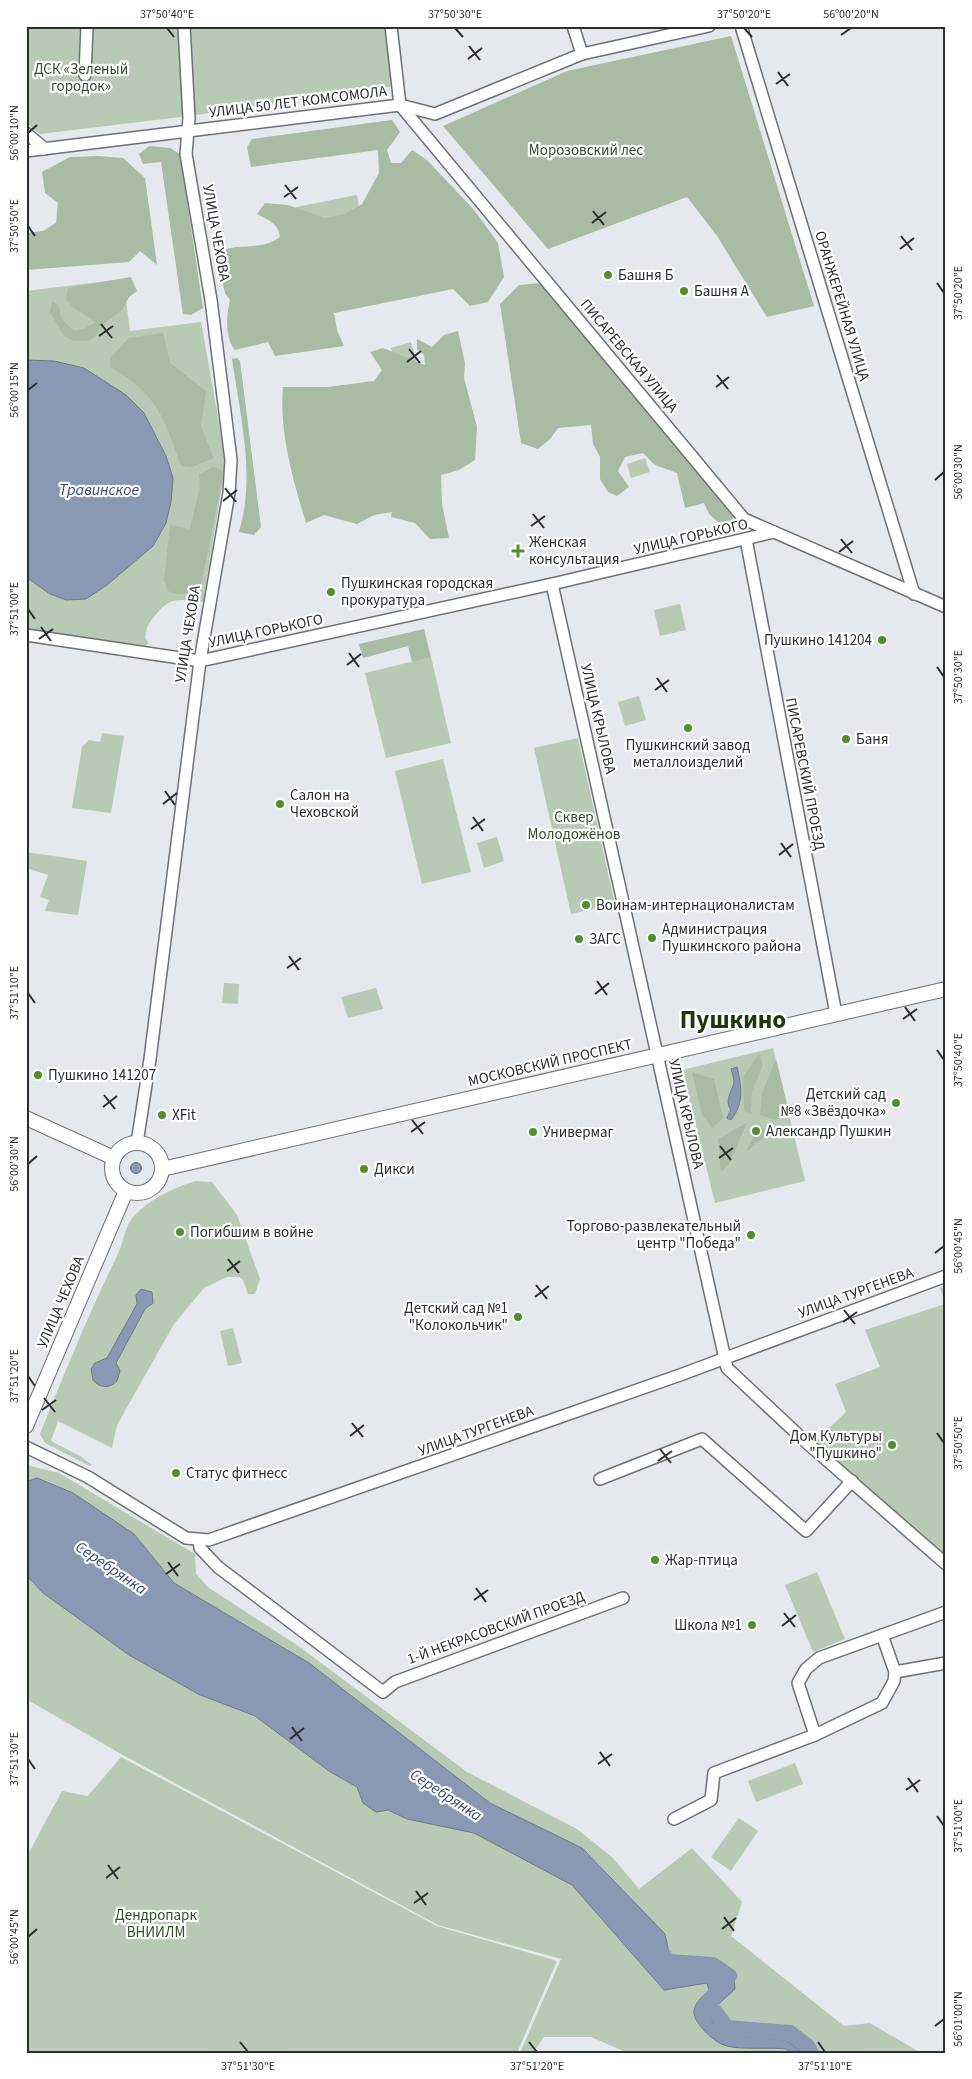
<svg xmlns="http://www.w3.org/2000/svg" width="972" height="2079" font-family="'Source Sans 3',sans-serif">
<style>
.green{fill:#b7cab3}
.forest{fill:#a7bca2}
.water{fill:#8999b3;stroke:#6d798b}
.lines{fill:none;stroke-linecap:round;stroke-linejoin:round}
.river{stroke:#8999b3;stroke-width:16}
.minor-casing{stroke:#6d7074;stroke-width:14}
.major-casing{stroke:#6d7074;stroke-width:16}
.minor{stroke:#fff;stroke-width:11}
.major{stroke:#fff;stroke-width:14}
.ticks{fill:none;stroke:#2b2d2e;stroke-width:2}
.poi-dot{fill:#508f2f;stroke:#fff;stroke-width:2}
.labels{text-anchor:middle;dominant-baseline:central;stroke-width:4.5;stroke-linejoin:round;paint-order:stroke}
.park-label{font-size:15px;fill:#2f4f27;stroke:#fff}
.street-label{font-size:15px;fill:#2b2d2e;stroke:#fff}
.poi-label{font-size:15px;fill:#2b2d2e;stroke:#fff;text-anchor:start}
.water-label{font-size:16px;font-style:italic;fill:#334b73;stroke:#fff}
.town-label{font-size:25px;font-weight:bold;fill:#1b390b;stroke:#fff}
.neatline{fill:none;stroke:#2b2d2e;stroke-width:2}
.ticks-label{font-size:12px;text-anchor:middle;fill:#2b2d2e}
</style>
<rect width="100%" height="100%" fill="#e5e8ec"/>
<g class="green">
<polygon points="26,26 387,26 394,86 189,116 40,134 26,123"/>
<polygon points="357,195 362,226 302,237 296,207"/>
<path d="M 123,279 L 130,331 L 201,322 L 226,462 L 203,602 C 178,600 171,595 154,617 C 148,624 146,628 145,638 L 149,643 L 146,646 L 129,646 L 26,630 L 26,291 Z"/>
<polygon points="411,342 418,366 398,372 391,348"/>
<polygon points="645,458 650,472 631,478 627,464"/>
<polygon points="680,604 686,630 660,636 654,610"/>
<polygon points="431,657 451,743 386,758 365,673"/>
<polygon points="639,696 646,720 625,726 618,702"/>
<polygon points="102,733 124,736 111,813 72,808 82,747 89,740 100,742"/>
<polygon points="578,738 615,904 571,914 534,748"/>
<polygon points="443,759 471,872 422,884 395,771"/>
<polygon points="497,837 504,861 484,868 477,843"/>
<polygon points="26,852 87,861 78,915 45,911 49,900 40,897 48,875 26,868"/>
<polygon points="224,983 239,984 238,1004 222,1003"/>
<polygon points="376,988 383,1009 348,1018 341,997"/>
<polygon points="773,1048 805,1181 715,1203 682,1070"/>
<path d="M 195,1181 L 212,1182 L 237,1215 L 260,1279 L 255,1294 L 248,1294 L 243,1280 L 239,1277 L 227,1277 L 204,1288 L 174,1324 L 117,1425 L 112,1448 L 58,1421 L 51,1441 L 80,1456 L 92,1465 L 90,1466 L 45,1443 L 40,1434 C 64,1374 89,1313 117,1256 C 123,1244 124,1230 131,1220 C 145,1201 173,1188 195,1181 Z"/>
<polygon points="946,1286 946,1559 815,1442 846,1412 835,1384 880,1367 865,1330 945,1304 940,1288"/>
<polygon points="233,1328 242,1363 228,1366 220,1331"/>
<path d="M 26,1465 L 59,1473 L 195,1554 L 196,1574 L 209,1588 L 297,1645 L 467,1772 L 577,1829 L 613,1858 L 639,1889 L 692,1848 L 742,1902 L 731,1936 L 844,2026 L 870,2023 L 921,2053 L 803,2053 C 784,2036 759,2043 736,2036 C 727,2033 719,2027 712,2022 L 711,2011 L 727,1997 L 723,1969 L 679,1968 L 670,1962 L 664,1934 L 582,1848 L 490,1803 L 309,1663 L 174,1583 L 134,1534 L 73,1493 L 37,1478 L 26,1482 Z"/>
<polygon points="26,1562 28,1577 43,1593 129,1655 198,1694 255,1716 329,1771 357,1787 363,1803 388,1810 407,1819 474,1833 572,1885 664,1990 707,1983 709,1990 697,2002 727,2046 786,2049 791,2053 628,2053 591,2037 544,2037 533,2053 520,2053 561,1959 438,1925 121,1754 26,1699"/>
<polygon points="817,1572 845,1639 813,1652 785,1585"/>
<polygon points="121,1757 437,1926 557,1961 517,2053 26,2053 26,1858 62,1791 88,1796"/>
<polygon points="795,1763 803,1784 756,1802 748,1781"/>
<polygon points="739,1818 758,1831 731,1871 711,1857"/>
</g>
<g class="forest">
<polygon points="731,36 814,306 767,317 717,236 687,197 548,249 443,126 567,71"/>
<path d="M 392,120 L 400,132 L 387,150 L 391,163 L 401,163 L 412,150 L 427,160 L 475,211 L 498,243 L 504,277 L 488,302 L 470,306 L 453,289 L 334,313 L 337,330 L 344,346 L 275,356 L 268,342 L 235,350 C 225,338 226,315 230,300 L 225,293 L 216,254 C 237,240 258,253 280,237 C 279,224 267,219 257,214 L 265,203 L 288,205 L 325,218 L 345,214 L 362,204 L 379,173 L 378,150 L 251,167 L 247,147 L 252,139 Z"/>
<polygon points="149,146 170,148 180,154 203,308 191,315 183,314 161,162 143,164 139,154"/>
<polygon points="98,156 123,158 145,178 157,265 140,251 129,262 26,270 26,233 43,231 56,223 58,203 45,193 42,172 70,157"/>
<polygon points="131,277 137,291 129,297 122,310 106,322 95,337 86,341 74,341 64,336 50,312 52,302 59,305 61,318 74,331 84,329 96,322 73,307 66,299 68,288"/>
<polygon points="541,283 736,513 731,522 718,522 709,514 704,503 685,508 677,473 655,465 643,453 625,457 618,471 629,487 617,496 608,492 600,479 600,457 593,444 591,425 558,428 550,439 538,449 521,443 500,304 519,285"/>
<path d="M 458,331 L 465,363 L 464,378 L 477,427 L 475,460 L 459,470 L 441,475 L 442,504 L 449,538 L 430,539 L 415,523 L 391,517 L 392,512 L 374,515 L 357,524 L 324,515 L 306,523 C 293,480 279,432 283,387 L 328,387 L 374,381 L 382,370 L 370,352 L 383,348 L 425,365 L 424,355 L 417,349 L 417,339 L 432,347 L 444,335 Z"/>
<path d="M 163,333 L 170,363 L 206,391 L 201,427 L 214,458 L 192,467 L 181,466 C 165,419 156,392 110,367 L 110,358 L 129,338 Z"/>
<path d="M 237,358 L 240,361 L 261,527 L 254,535 L 239,532 C 256,475 240,416 232,359 Z"/>
<path d="M 213,467 L 224,471 L 201,585 C 191,594 180,597 168,591 L 164,580 L 170,525 L 190,529 L 200,486 L 199,474 Z"/>
<polygon points="424,629 431,657 412,662 408,646 363,658 359,644"/>
<polygon points="759,1054 763,1065 752,1091 751,1113 744,1111 743,1077"/>
<polygon points="776,1059 789,1112 776,1120 760,1115 762,1093"/>
<polygon points="692,1072 714,1079 723,1118 712,1128 702,1115"/>
<polygon points="747,1123 729,1164 721,1172 718,1139"/>
<polygon points="759,1125 769,1133 746,1152"/>
</g>
<g class="water">
<polygon points="26,360 54,361 84,368 126,395 144,413 166,456 173,478 171,502 166,523 153,546 107,585 86,599 66,600 50,594 26,577"/>
<path d="M 737,1067 C 742,1087 744,1103 731,1120 L 727,1118 L 731,1110 C 724,1100 732,1092 734,1082 C 734,1078 732,1072 731,1069 Z"/>
<circle cx="136" cy="1168" r="5.5"/>
<path d="M 141,1289 L 152,1292 L 153,1303 L 145,1309 L 116,1363 L 120,1371 L 117,1381 C 109,1389 100,1388 93,1380 L 91,1369 L 95,1363 L 107,1358 L 137,1304 L 136,1295 Z"/>
<path d="M 37,1478 L 73,1493 L 134,1534 L 174,1583 L 309,1663 L 490,1803 L 582,1848 L 665,1934 L 671,1962 C 690,1976 712,1961 734,1977 L 735,1989 L 711,2011 L 712,2022 L 736,2036 L 786,2040 L 803,2053 L 791,2053 L 786,2049 C 770,2047 741,2050 727,2046 C 719,2044 710,2037 705,2031 C 687,2013 693,2005 709,1990 L 707,1983 L 664,1990 L 572,1885 L 474,1833 L 407,1819 L 388,1810 L 376,1812 L 363,1803 L 357,1787 L 329,1771 L 255,1716 L 198,1694 L 129,1655 L 43,1593 L 28,1577 L 26,1482 Z"/>
</g>
<g class="lines">
<polyline class="river" points="655,1946 669,1962 713,1965 729,1976 708,2003 727,2028 790,2033 807,2046 811,2053"/>
<g class="minor-casing">
<g id="minor">
<polyline points="391,26 400,105 744,519 946,607"/>
<polyline points="573,26 582,54"/>
<polyline points="741,26 914,594"/>
<polyline points="85,75 87,26"/>
<polyline points="26,133 45,149"/>
<polyline points="26,151 400,105 435,114 582,54 709,26"/>
<polyline points="746,539 836,1014"/>
<polyline points="552,584 727,1368 806,1442 946,1564"/>
<polyline points="26,635 200,661 552,584 774,532"/>
<polyline points="137,1143 150,1059 200,661 229,493 231,460 211,300 186,154 189,118 184,26"/>
<polyline points="26,1447 88,1477 186,1538 209,1540 680,1375 946,1276"/>
<polyline points="600,1479 702,1439 806,1531 852,1481"/>
<polyline points="199,1541 200,1548 218,1567 383,1692 395,1682 623,1598"/>
<polyline points="895,1672 946,1663"/>
<polyline points="815,1735 798,1683 806,1669 819,1658 946,1612"/>
<polyline points="674,1819 711,1800 714,1773 815,1735 882,1703 894,1681 895,1672 882,1635"/>
</g>
</g>
<g class="major-casing">
<g id="major">
<polyline points="26,1118 114,1158"/>
<circle cx="137" cy="1168" r="25"/>
<polyline points="162,1169 946,989"/>
<polyline points="26,1426 126,1191"/>
</g>
</g>
<use href="#minor" class="minor"/>
<use href="#major" class="major"/>
</g>
<path class="ticks" d="M 167,28 L 174,37M 455,28 L 463,37M 744,28 L 752,37M 841,35 L 851,28M 469,46 L 480,60M 468,59 L 482,48M 778,72 L 788,86M 776,84 L 790,74M 28,133 L 37,125M 285,185 L 296,199M 284,197 L 298,187M 593,211 L 604,225M 592,223 L 606,212M 28,226 L 35,236M 901,236 L 912,250M 900,249 L 914,238M 937,283 L 944,293M 101,324 L 112,338M 99,336 L 113,326M 409,349 L 420,363M 407,362 L 421,351M 717,375 L 728,389M 716,387 L 729,377M 28,390 L 37,383M 935,480 L 944,472M 225,488 L 236,502M 223,501 L 237,490M 533,514 L 544,528M 531,526 L 545,516M 841,539 L 852,553M 839,552 L 853,541M 28,609 L 35,619M 41,627 L 51,641M 39,639 L 53,629M 349,653 L 359,667M 347,665 L 361,654M 937,667 L 944,677M 657,678 L 667,692M 655,690 L 669,680M 165,791 L 175,805M 163,804 L 177,793M 473,817 L 483,831M 471,829 L 485,819M 781,843 L 791,857M 779,855 L 793,844M 289,956 L 299,970M 287,968 L 301,958M 597,981 L 607,995M 28,993 L 35,1003M 595,994 L 609,983M 905,1007 L 915,1021M 903,1019 L 917,1009M 937,1050 L 944,1060M 104,1095 L 115,1109M 103,1107 L 117,1096M 412,1120 L 423,1134M 411,1132 L 425,1122M 720,1146 L 731,1160M 719,1158 L 733,1148M 28,1164 L 37,1156M 935,1253 L 944,1246M 228,1259 L 239,1273M 227,1271 L 240,1261M 536,1285 L 547,1299M 535,1297 L 549,1286M 844,1310 L 855,1324M 843,1322 L 857,1312M 28,1376 L 35,1386M 44,1398 L 55,1412M 42,1410 L 56,1400M 352,1423 L 363,1437M 937,1433 L 944,1443M 350,1436 L 364,1425M 660,1449 L 671,1463M 658,1461 L 672,1451M 168,1562 L 178,1576M 166,1574 L 180,1564M 476,1588 L 486,1602M 474,1600 L 488,1590M 784,1613 L 795,1627M 782,1626 L 796,1615M 292,1727 L 302,1741M 290,1739 L 304,1728M 600,1752 L 610,1766M 28,1759 L 35,1769M 598,1764 L 612,1754M 908,1778 L 918,1792M 906,1790 L 920,1780M 937,1816 L 944,1826M 108,1865 L 118,1879M 106,1878 L 120,1867M 416,1891 L 426,1905M 414,1903 L 428,1893M 724,1917 L 734,1931M 722,1929 L 736,1918M 28,1937 L 37,1929M 935,2026 L 944,2019M 240,2042 L 248,2052M 529,2042 L 537,2052M 818,2042 L 825,2052"/>
<g class="poi-dot">
<circle cx="608" cy="275" r="5"/>
<circle cx="684" cy="291" r="5"/>
<path d="M515.5 543.5h5v5h5v5h-5v5h-5v-5h-5v-5h5z"/>
<circle cx="331" cy="592" r="5"/>
<circle cx="882" cy="640" r="5"/>
<circle cx="688" cy="728" r="5"/>
<circle cx="846" cy="739" r="5"/>
<circle cx="280" cy="804" r="5"/>
<circle cx="586" cy="905" r="5"/>
<circle cx="652" cy="938" r="5"/>
<circle cx="579" cy="939" r="5"/>
<circle cx="38" cy="1075" r="5"/>
<circle cx="896" cy="1103" r="5"/>
<circle cx="162" cy="1115" r="5"/>
<circle cx="756" cy="1131" r="5"/>
<circle cx="533" cy="1132" r="5"/>
<circle cx="364" cy="1169" r="5"/>
<circle cx="180" cy="1232" r="5"/>
<circle cx="751" cy="1235" r="5"/>
<circle cx="518" cy="1317" r="5"/>
<circle cx="892" cy="1445" r="5"/>
<circle cx="176" cy="1473" r="5"/>
<circle cx="655" cy="1560" r="5"/>
<circle cx="752" cy="1625" r="5"/>
</g>
<g class="labels">
<g class="park-label">
<text x="81" y="69">ДСК «Зеленый<tspan x="81" dy="17">городок»</tspan></text>
<text x="586" y="150">Морозовский лес</text>
<text x="574" y="817">Сквер<tspan x="574" dy="17">Молодожёнов</tspan></text>
<text x="156" y="1915">Дендропарк<tspan x="156" dy="17">ВНИИЛМ</tspan></text>
</g>
<g class="street-label">
<text transform="translate(298 102) rotate(-7)">УЛИЦА 50 ЛЕТ КОМСОМОЛА</text>
<text transform="translate(216 233) rotate(80)">УЛИЦА ЧЕХОВА</text>
<text transform="translate(842 306) rotate(73)">ОРАНЖЕРЕЙНАЯ УЛИЦА</text>
<text transform="translate(629 356) rotate(50)">ПИСАРЕВСКАЯ УЛИЦА</text>
<text transform="translate(691 537) rotate(-13)">УЛИЦА ГОРЬКОГО</text>
<text transform="translate(266 631) rotate(-12)">УЛИЦА ГОРЬКОГО</text>
<text transform="translate(188 634) rotate(-81)">УЛИЦА ЧЕХОВА</text>
<text transform="translate(598 719) rotate(77)">УЛИЦА КРЫЛОВА</text>
<text transform="translate(805 774) rotate(79)">ПИСАРЕВСКИЙ ПРОЕЗД</text>
<text transform="translate(550 1063) rotate(-13)">МОСКОВСКИЙ ПРОСПЕКТ</text>
<text transform="translate(686 1114) rotate(77)">УЛИЦА КРЫЛОВА</text>
<text transform="translate(856 1293) rotate(-20)">УЛИЦА ТУРГЕНЕВА</text>
<text transform="translate(61 1302) rotate(-67)">УЛИЦА ЧЕХОВА</text>
<text transform="translate(476 1431) rotate(-20)">УЛИЦА ТУРГЕНЕВА</text>
<text transform="translate(496 1628) rotate(-20)">1-Й НЕКРАСОВСКИЙ ПРОЕЗД</text>
</g>
<g class="poi-label">
<text x="618" y="275">Башня Б</text>
<text x="694" y="291">Башня А</text>
<text x="529" y="542">Женская<tspan x="529" dy="17">консультация</tspan></text>
<text x="341" y="583">Пушкинская городская<tspan x="341" dy="17">прокуратура</tspan></text>
<text x="872" y="640" text-anchor="end">Пушкино 141204</text>
<text x="856" y="739">Баня</text>
<text x="688" y="745" text-anchor="middle">Пушкинский завод<tspan x="688" dy="17">металлоизделий</tspan></text>
<text x="290" y="795">Салон на<tspan x="290" dy="17">Чеховской</tspan></text>
<text x="596" y="905">Воинам-интернационалистам</text>
<text x="662" y="929">Администрация<tspan x="662" dy="17">Пушкинского района</tspan></text>
<text x="589" y="939">ЗАГС</text>
<text x="48" y="1075">Пушкино 141207</text>
<text x="886" y="1094" text-anchor="end">Детский сад<tspan x="886" dy="17">№8 «Звёздочка»</tspan></text>
<text x="172" y="1115">XFit</text>
<text x="766" y="1131">Александр Пушкин</text>
<text x="543" y="1132">Универмаг</text>
<text x="374" y="1169">Дикси</text>
<text x="741" y="1226" text-anchor="end">Торгово-развлекательный<tspan x="741" dy="17">центр "Победа"</tspan></text>
<text x="190" y="1232">Погибшим в войне</text>
<text x="508" y="1308" text-anchor="end">Детский сад №1<tspan x="508" dy="17">"Колокольчик"</tspan></text>
<text x="882" y="1436" text-anchor="end">Дом Культуры<tspan x="882" dy="17">"Пушкино"</tspan></text>
<text x="186" y="1473">Статус фитнесс</text>
<text x="665" y="1560">Жар-птица</text>
<text x="742" y="1625" text-anchor="end">Школа №1</text>
</g>
<g class="water-label">
<text x="99" y="490">Травинское</text>
<text transform="translate(111 1568) rotate(34)">Серебрянка</text>
<text transform="translate(446 1795) rotate(33)">Серебрянка</text>
</g>
<g class="town-label">
<text x="733" y="1020">Пушкино</text>
</g>
</g>
<rect width="972" height="2079" fill="none" stroke="#ffffff" stroke-width="55"/>
<rect x="28" y="28" width="916" height="2024" class="neatline"/>
<g class="ticks-label">
<text x="167" y="18">37°50'40"E</text>
<text x="455" y="18">37°50'30"E</text>
<text x="744" y="18">37°50'20"E</text>
<text x="851" y="18">56°00'20"N</text>
<text transform="translate(14 133) rotate(-90)" y="4">56°00'10"N</text>
<text transform="translate(14 226) rotate(-90)" y="4">37°50'50"E</text>
<text transform="translate(958 293) rotate(-90)" y="4">37°50'20"E</text>
<text transform="translate(14 390) rotate(-90)" y="4">56°00'15"N</text>
<text transform="translate(958 472) rotate(-90)" y="4">56°00'30"N</text>
<text transform="translate(14 609) rotate(-90)" y="4">37°51'00"E</text>
<text transform="translate(958 677) rotate(-90)" y="4">37°50'30"E</text>
<text transform="translate(14 993) rotate(-90)" y="4">37°51'10"E</text>
<text transform="translate(958 1060) rotate(-90)" y="4">37°50'40"E</text>
<text transform="translate(14 1164) rotate(-90)" y="4">56°00'30"N</text>
<text transform="translate(958 1246) rotate(-90)" y="4">56°00'45"N</text>
<text transform="translate(14 1376) rotate(-90)" y="4">37°51'20"E</text>
<text transform="translate(958 1443) rotate(-90)" y="4">37°50'50"E</text>
<text transform="translate(14 1759) rotate(-90)" y="4">37°51'30"E</text>
<text transform="translate(958 1826) rotate(-90)" y="4">37°51'00"E</text>
<text transform="translate(14 1937) rotate(-90)" y="4">56°00'45"N</text>
<text transform="translate(958 2019) rotate(-90)" y="4">56°01'00"N</text>
<text x="248" y="2070">37°51'30"E</text>
<text x="537" y="2070">37°51'20"E</text>
<text x="825" y="2070">37°51'10"E</text>
</g>
</svg>
